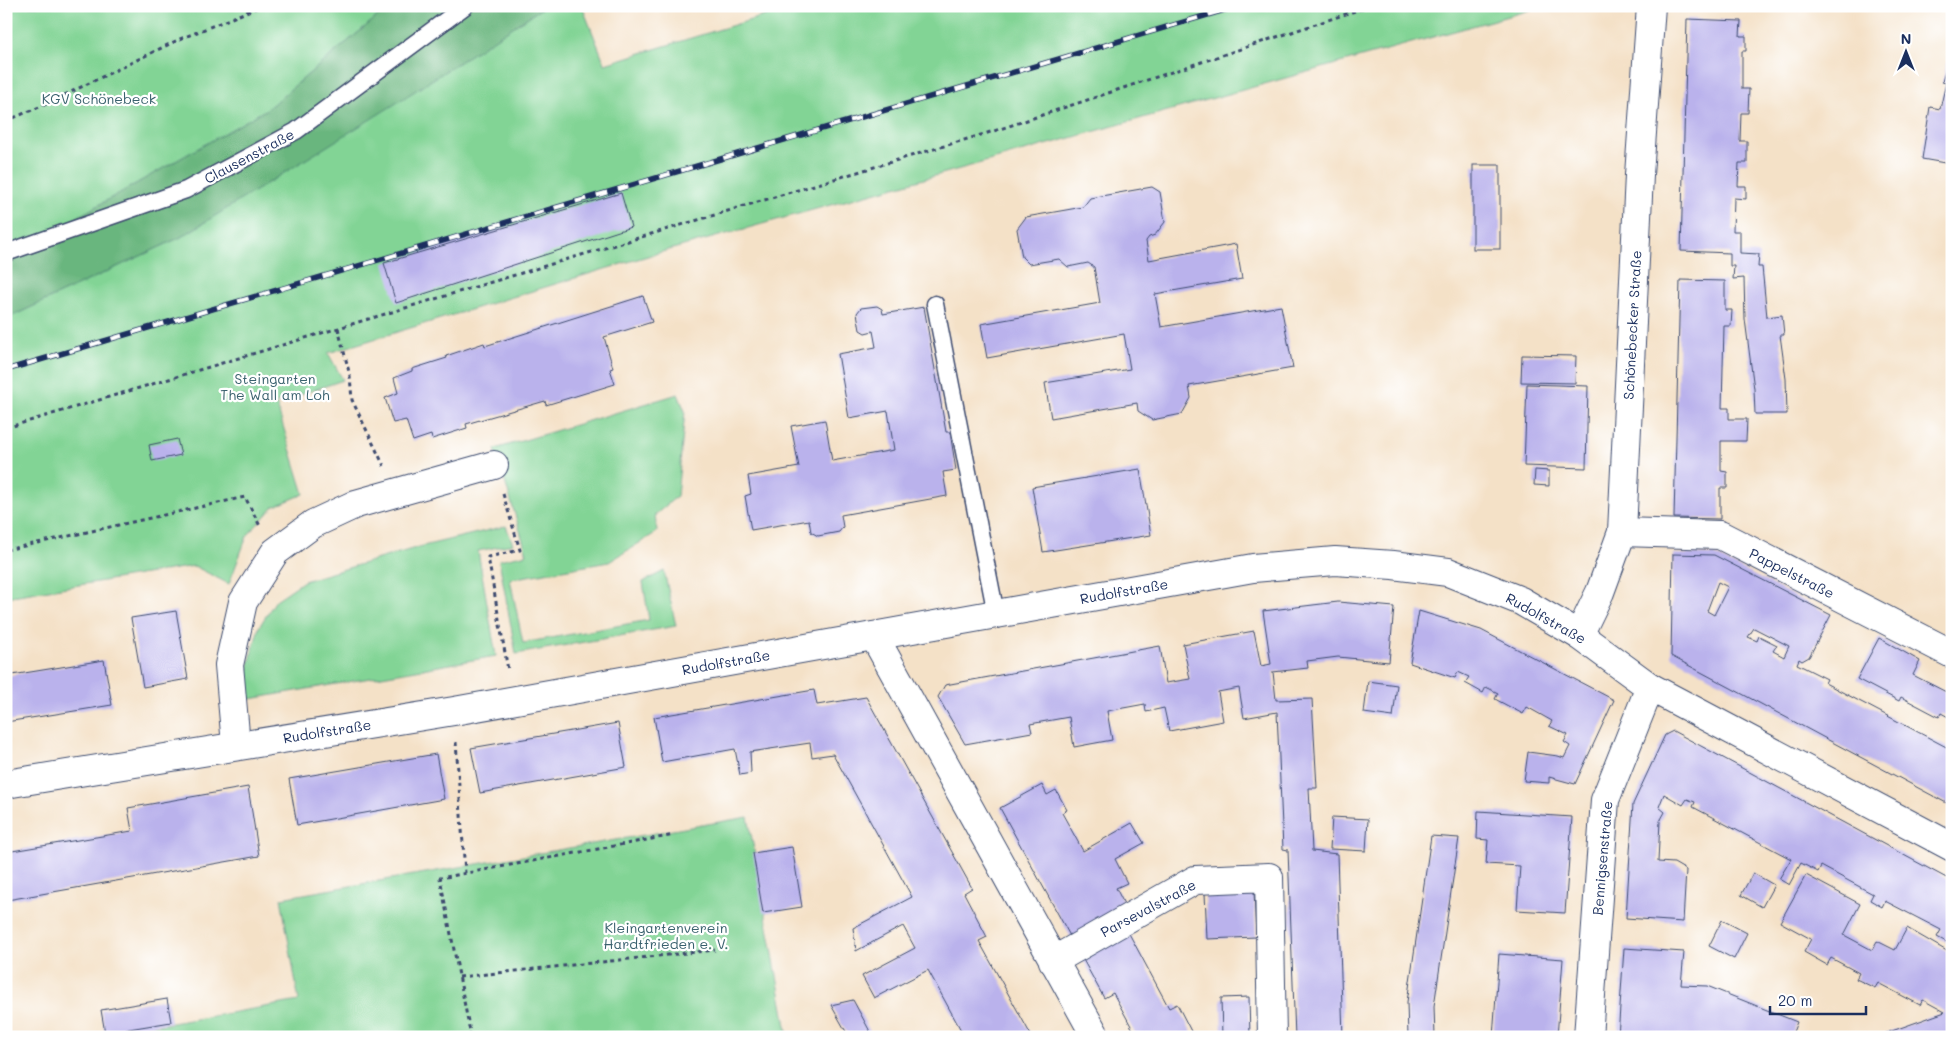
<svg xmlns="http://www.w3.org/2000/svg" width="1958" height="1043" font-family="Mali,sans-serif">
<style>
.green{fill:#82d495;stroke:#4e827a}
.forest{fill:#69b67e;stroke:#42726e}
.building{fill:#bab2ec;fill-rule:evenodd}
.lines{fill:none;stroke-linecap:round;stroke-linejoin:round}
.lane-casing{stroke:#3c4a6e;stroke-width:19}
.street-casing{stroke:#3c4a6e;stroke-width:30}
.secondary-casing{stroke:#3c4a6e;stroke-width:30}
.path{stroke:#3c4a6e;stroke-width:3;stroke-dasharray:4 4;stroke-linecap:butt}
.lane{stroke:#fff;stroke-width:16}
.street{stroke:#fff;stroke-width:28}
.secondary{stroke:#fff;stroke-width:28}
.rail-casing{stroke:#1b2f5e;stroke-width:5.5}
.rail{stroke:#fff;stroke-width:4;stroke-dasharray:11;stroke-linecap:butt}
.labels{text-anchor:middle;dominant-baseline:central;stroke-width:4.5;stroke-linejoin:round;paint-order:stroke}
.park-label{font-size:14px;fill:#3a616e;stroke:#fff}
.street-label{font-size:14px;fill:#1b2f5e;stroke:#fff}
</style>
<rect width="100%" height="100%" fill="#fff"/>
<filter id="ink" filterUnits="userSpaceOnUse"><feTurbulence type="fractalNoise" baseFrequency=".02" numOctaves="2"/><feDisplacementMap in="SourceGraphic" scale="10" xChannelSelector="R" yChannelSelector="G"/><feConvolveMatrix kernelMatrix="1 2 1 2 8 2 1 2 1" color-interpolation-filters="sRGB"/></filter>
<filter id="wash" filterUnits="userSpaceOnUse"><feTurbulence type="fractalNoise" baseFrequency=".0096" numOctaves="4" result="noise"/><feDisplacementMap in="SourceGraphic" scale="20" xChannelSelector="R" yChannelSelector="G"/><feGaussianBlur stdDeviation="1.12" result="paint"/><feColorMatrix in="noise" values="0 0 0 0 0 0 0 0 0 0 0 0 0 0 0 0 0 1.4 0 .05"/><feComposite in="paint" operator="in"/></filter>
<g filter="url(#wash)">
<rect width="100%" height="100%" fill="#f4e1c7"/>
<g class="green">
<polygon points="6,6 390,6 267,109 6,258"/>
<polygon points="545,6 582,6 605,64 797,6 1537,6 1537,8 651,255 328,353 343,380 276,403 304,494 273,507 247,536 229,584 194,566 6,597 6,319 181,237"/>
<polygon points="678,394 685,411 677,496 655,515 657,532 609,562 510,579 523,643 649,620 643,582 664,571 676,626 516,654 499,560 527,554 495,449"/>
<polygon points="506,526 513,544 478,551 496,656 239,701 259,627 276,600 304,581 419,547"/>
<polygon points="748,817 788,1037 91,1037 299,1001 281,898"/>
</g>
<polygon class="forest" points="390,6 545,6 395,104 181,237 6,319 6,258 267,109"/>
<g id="blocks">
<g class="building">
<polygon points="1687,19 1741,21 1740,36 1746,36 1746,51 1742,51 1742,89 1749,89 1748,113 1741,113 1740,141 1747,141 1747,163 1739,163 1738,186 1746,186 1746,199 1734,198 1733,231 1740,231 1740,253 1759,254 1758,267 1762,267 1767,317 1782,315 1784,335 1780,335 1786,379 1787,414 1755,414 1754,389 1745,319 1744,278 1733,279 1734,266 1730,266 1730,253 1681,251"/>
<polygon points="1949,58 1952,59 1952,166 1945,163 1922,159 1930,107 1940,109 1946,83 1942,82"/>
<rect x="1473" y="165" width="27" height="84"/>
<polygon points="1152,187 1160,192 1165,222 1155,235 1149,237 1146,241 1149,260 1236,244 1242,279 1155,294 1161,327 1281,306 1293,368 1189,386 1191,398 1182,414 1152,420 1138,411 1137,403 1051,418 1045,383 1130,369 1124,334 987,358 981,324 1100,303 1094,267 1088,263 1068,267 1059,259 1029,264 1022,257 1017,229 1026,217 1083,207 1090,198"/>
<polygon points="621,193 631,227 396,303 384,263"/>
<polygon points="1680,280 1725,281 1725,310 1732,310 1731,326 1724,326 1722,408 1729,408 1729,419 1747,419 1746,441 1721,441 1721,471 1727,472 1727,488 1720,488 1720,519 1674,518"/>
<polygon points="643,296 652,322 604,337 613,368 610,369 615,384 546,405 545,401 466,424 467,428 432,439 431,435 413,441 406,420 393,423 385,398 398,393 394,378 412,371 412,369 447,358 446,356 484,343 485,346"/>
<polygon points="877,306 882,309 883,314 924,307 946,432 950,432 956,470 943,472 947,496 841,515 843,527 839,532 818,536 811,532 809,520 751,530 745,496 751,494 748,476 799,467 791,426 825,420 832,461 894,450 888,411 849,418 838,354 876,347 873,331 865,333 860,330 857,313 861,308"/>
<polygon points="1522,355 1576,356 1575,383 1521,382"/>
<polygon points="1527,384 1588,386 1586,468 1524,466"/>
<polygon points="177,439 181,455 152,461 149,445"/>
<polygon points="1140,469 1151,535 1043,552 1032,487"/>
<polygon points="1535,470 1549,471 1549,486 1534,485"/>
<path d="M 1673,554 L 1714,555 L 1831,615 L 1809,657 L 1802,661 L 1799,659 L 1797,664 L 1827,679 L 1825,683 L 1952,750 L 1952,806 L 1671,656 ZM 1718,582 L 1728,587 L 1714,615 L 1707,611 ZM 1754,628 L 1789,646 L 1784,657 L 1773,651 L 1777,645 L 1759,636 L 1757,641 L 1748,637 Z"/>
<polygon points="1338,602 1394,607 1389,662 1338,657 1307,661 1308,668 1273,672 1276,700 1312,699 1317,788 1309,788 1312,851 1337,854 1343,1037 1295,1037 1288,850 1283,849 1277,712 1244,718 1239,688 1218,692 1223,721 1169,731 1164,708 1146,712 1145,704 1107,711 1112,740 1074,747 1069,717 1030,724 1032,732 965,744 938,697 945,685 1160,646 1166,683 1190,679 1183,644 1254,631 1261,666 1271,664 1263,611"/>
<polygon points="176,611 188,679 143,687 131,618"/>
<polygon points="1419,611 1481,630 1614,700 1575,784 1549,777 1549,783 1524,781 1528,752 1558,756 1564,758 1570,746 1564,742 1568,735 1549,726 1552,721 1527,707 1523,714 1495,699 1498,693 1486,687 1483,693 1465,683 1469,677 1458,672 1455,678 1410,663"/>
<polygon points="1879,638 1920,661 1913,675 1952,695 1952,719 1941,713 1939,717 1901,697 1899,701 1857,679"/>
<polygon points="104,660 112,705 6,722 6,676"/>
<polygon points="1368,681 1397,685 1393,717 1364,713"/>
<polygon points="814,690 817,705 866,697 972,888 964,893 987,937 979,941 1032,1037 963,1037 961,1033 962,1032 928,970 874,998 862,976 915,948 903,926 856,951 853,928 912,897 833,754 812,757 810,743 750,752 751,773 740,775 735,749 662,762 654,717"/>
<polygon points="618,723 626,767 480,793 471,748"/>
<polygon points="1673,731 1952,881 1952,945 1937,937 1941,930 1885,901 1882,907 1870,900 1873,894 1821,866 1818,872 1801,863 1789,885 1779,879 1791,859 1693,807 1695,802 1687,799 1683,805 1664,794 1659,807 1665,812 1660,821 1658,862 1674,863 1686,870 1683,922 1626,918 1633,804 1665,735"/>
<polygon points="436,754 444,799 297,825 289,779"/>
<polygon points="1042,785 1047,795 1056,790 1067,810 1062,813 1083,851 1132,823 1144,843 1115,859 1127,883 1116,888 1126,908 1118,913 1169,1008 1177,1004 1194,1037 1137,1037 1113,993 1104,998 1000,808"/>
<polygon points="248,787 259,856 7,900 6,852 132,831 128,808"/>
<polygon points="1478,811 1572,817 1565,913 1517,910 1520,866 1486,864 1488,840 1477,839"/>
<polygon points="1332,817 1368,819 1366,851 1330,849"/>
<polygon points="1431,836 1459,838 1434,1006 1435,1037 1408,1037 1407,1002"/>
<polygon points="792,847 802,907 763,913 753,853"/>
<polygon points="1753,873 1774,885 1762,907 1741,895"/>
<polygon points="1806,875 1860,904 1844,935 1872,950 1877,941 1895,950 1907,928 1952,954 1952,1037 1875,1037 1945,1012 1923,1000 1920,1005 1878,983 1875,988 1856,979 1859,973 1831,958 1827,965 1804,952 1811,939 1780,922"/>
<polygon points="1254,891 1256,937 1207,939 1205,893"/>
<polygon points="1722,920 1747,933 1734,959 1709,946"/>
<polygon points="1624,948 1684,952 1681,985 1707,986 1797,1022 1791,1037 1618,1037"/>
<polygon points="1499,954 1563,959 1557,1037 1493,1037"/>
<polygon points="1249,997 1250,1037 1222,1037 1221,998"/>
<polygon points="167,999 171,1022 105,1033 101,1010"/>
<polygon points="853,1000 873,1037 849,1037 831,1005"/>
</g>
</g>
</g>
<g filter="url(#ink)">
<use href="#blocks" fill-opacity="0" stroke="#3c4a6e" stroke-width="1"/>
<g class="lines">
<g class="lane-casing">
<g id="lane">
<polyline points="6,253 186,190 296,131 465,6"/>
<polyline points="935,304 996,614"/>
</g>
</g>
<g class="street-casing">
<g id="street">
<polyline points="1622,532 1720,535 1952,654"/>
<polyline points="874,636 1096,1037"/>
<polyline points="236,745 229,665 243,602 275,552 313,524 356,504 494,465"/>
<polyline points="1053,961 1195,880 1269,877 1272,1037"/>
<polyline points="1588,1037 1605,800 1650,687"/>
</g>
</g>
<g class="secondary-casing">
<g id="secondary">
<polyline points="1579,635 1600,592 1622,532 1639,175 1651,6"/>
<polyline points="6,784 454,711 1253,568 1335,561 1393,565 1448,572 1521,601 1579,635 1650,687 1952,847"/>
</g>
</g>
<g class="path">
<polyline points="6,121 44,105 180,39 261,6"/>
<polyline points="338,328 350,376 352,400 384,466"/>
<polyline points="6,428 994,131 1370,6"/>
<polyline points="503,494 520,550 488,557 508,670"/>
<polyline points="6,550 245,497 260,526"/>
<polyline points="456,742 465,873"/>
<polyline points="459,977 715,950"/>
<polyline points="471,1037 440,878 674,835"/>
</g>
<use href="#lane" class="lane"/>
<use href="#street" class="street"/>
<use href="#secondary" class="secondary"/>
<g class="rail-casing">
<polyline id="rail" points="6,370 1238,6"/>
</g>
<use href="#rail" class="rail"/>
</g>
</g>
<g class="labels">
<g class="park-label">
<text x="99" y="98">KGV Schönebeck</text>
<text x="275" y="378">Steingarten<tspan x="275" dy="16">The Wall am Loh</tspan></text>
<text x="666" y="927">Kleingartenverein<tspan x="666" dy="16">Hardtfrieden e. V.</tspan></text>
</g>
<g class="street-label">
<text transform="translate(249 156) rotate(-28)">Clausenstraße</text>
<text transform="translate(1632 325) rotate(-87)">Schönebecker Straße</text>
<text transform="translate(1792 573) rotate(27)">Pappelstraße</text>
<text transform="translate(1124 591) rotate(-10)">Rudolfstraße</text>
<text transform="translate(1546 618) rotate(29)">Rudolfstraße</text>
<text transform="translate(726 662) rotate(-10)">Rudolfstraße</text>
<text transform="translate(327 731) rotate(-9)">Rudolfstraße</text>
<text transform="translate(1602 858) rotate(-85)">Bennigsenstraße</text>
<text transform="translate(1148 908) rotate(-28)">Parsevalstraße</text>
</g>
</g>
<rect width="1958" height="1043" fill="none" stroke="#fff" stroke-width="25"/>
<g transform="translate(1906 52)" stroke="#ffffff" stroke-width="4" paint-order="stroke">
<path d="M0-4L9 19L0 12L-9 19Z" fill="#1b2f5e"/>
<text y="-8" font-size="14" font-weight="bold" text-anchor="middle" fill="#1b2f5e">N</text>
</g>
<path d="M1770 1006v8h96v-8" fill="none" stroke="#1b2f5e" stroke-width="2.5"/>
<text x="1778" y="1006" font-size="15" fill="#1b2f5e" stroke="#ffffff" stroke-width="4" paint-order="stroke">20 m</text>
</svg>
